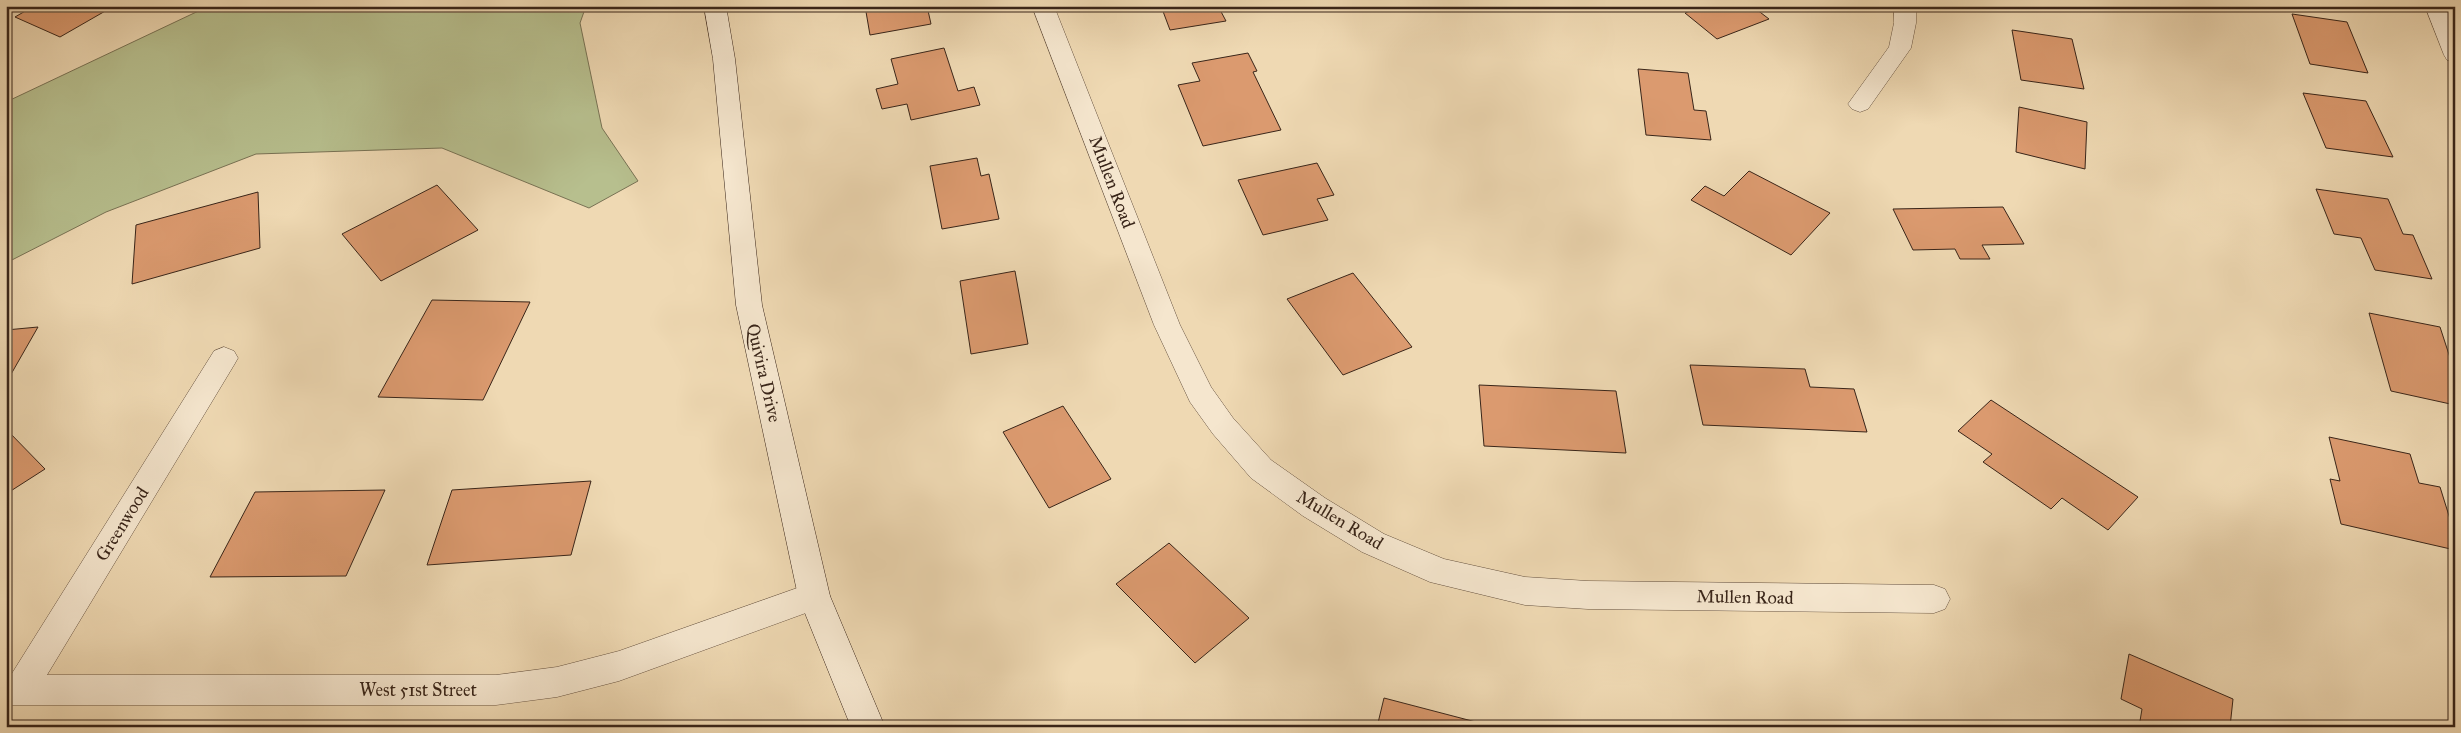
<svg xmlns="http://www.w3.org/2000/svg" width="2461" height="733" font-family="'IM FELL Great Primer',serif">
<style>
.green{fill:#b7bf8e;stroke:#787254}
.building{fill:#db9a6f;stroke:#392519}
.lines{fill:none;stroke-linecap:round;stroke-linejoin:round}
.minor-casing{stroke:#665240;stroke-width:1}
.secondary-casing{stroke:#392519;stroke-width:1}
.minor{fill:#f5e6ce;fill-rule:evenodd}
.secondary{fill:#f5e6ce;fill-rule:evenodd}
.labels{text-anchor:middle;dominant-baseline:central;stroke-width:4;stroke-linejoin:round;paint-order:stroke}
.street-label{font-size:18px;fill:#392519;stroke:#f5e6ce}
</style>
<rect width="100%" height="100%" fill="#efd9b3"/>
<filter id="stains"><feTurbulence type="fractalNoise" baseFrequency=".004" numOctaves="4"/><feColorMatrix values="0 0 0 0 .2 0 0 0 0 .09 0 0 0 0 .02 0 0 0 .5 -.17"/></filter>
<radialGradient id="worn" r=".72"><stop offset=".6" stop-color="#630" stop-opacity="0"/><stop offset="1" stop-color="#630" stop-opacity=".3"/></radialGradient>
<polygon class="green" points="209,6 586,6 580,23 602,128 638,181 589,208 442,148 256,154 106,212 6,263 6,102"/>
<g class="building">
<polygon points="34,6 114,6 60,37 15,17"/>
<polygon points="865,6 927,6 931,24 870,35"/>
<polygon points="1161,6 1218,6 1226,21 1170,30"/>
<polygon points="1703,6 1752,6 1769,19 1717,39 1685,13"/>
<polygon points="2037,6 2065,6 2066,11"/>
<polygon points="2292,14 2347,22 2368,73 2310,64"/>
<polygon points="2012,30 2072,39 2084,89 2021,80"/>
<polygon points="944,48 958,91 974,87 980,105 911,120 907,104 882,109 876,89 898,84 891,59"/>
<polygon points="1248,53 1257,71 1253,72 1281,130 1203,146 1178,85 1200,81 1192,63"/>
<polygon points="1638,69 1688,73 1694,110 1706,111 1711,140 1646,135"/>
<polygon points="2303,93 2366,101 2393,157 2326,148"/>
<polygon points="2019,107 2087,122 2085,169 2016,152"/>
<polygon points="977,158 981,176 989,174 999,219 942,229 930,166"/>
<polygon points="1317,163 1334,195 1317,199 1328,220 1263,235 1238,180"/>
<polygon points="1749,171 1830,213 1791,255 1691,200 1705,186 1724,196"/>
<polygon points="437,185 478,230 381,281 342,234"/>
<polygon points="2316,189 2388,199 2403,234 2413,235 2432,279 2375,270 2361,238 2334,234"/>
<polygon points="258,192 260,248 132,284 136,225"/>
<polygon points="2003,207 2024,244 1982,245 1990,259 1960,259 1955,249 1913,250 1893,209"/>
<polygon points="1015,271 1028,344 971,354 960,281"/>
<polygon points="1353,273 1412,347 1343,375 1287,299"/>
<polygon points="432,300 530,302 483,400 378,397"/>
<polygon points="2369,313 2440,327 2455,373 2455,405 2391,391"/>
<polygon points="38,327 6,383 6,330"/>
<polygon points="1690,365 1805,369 1810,387 1854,389 1867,432 1703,425"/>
<polygon points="1479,385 1616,391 1626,453 1484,446"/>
<polygon points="1991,400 2138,497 2108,530 2062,498 2051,509 1983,462 1992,454 1958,431"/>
<polygon points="1063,406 1111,479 1049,508 1003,432"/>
<polygon points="6,429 45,469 6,494"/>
<polygon points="2329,437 2410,454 2419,483 2440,487 2455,535 2455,550 2341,524 2330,479 2340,481"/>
<polygon points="591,481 571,555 427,565 452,490"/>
<polygon points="385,490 346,576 210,577 255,492"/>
<polygon points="1169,543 1249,618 1195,663 1116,584"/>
<polygon points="2129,654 2233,699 2230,727 2139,727 2142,709 2121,699"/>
<polygon points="1384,698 1495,727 1377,727"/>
</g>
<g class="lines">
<g class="minor-casing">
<g id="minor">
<polygon points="1032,6 1054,6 1180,325 1211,387 1233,418 1271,460 1325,498 1384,534 1444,559 1525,577 1588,581 1934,585 1945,589 1950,599 1945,609 1934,613 1588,609 1525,605 1430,582 1362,552 1303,516 1251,478 1213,434 1190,402 1154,325"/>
<polygon points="1894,6 1916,6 1916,23 1911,48 1868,109 1860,112 1852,109 1848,104 1889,47 1894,23"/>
<polygon points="2425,6 2447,6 2455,26 2455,62 2447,60 2444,55"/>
<polygon points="224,347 234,351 238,358 234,365 47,675 496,675 557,667 619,651 814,582 825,586 830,596 825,606 619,681 557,697 496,705 6,705 6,675 11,675 214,351"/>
</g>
</g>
<g class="secondary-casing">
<polygon id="secondary" points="704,6 726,6 735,59 762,305 830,596 885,727 851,727 798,596 736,305 713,59"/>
</g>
<use href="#minor" class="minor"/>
<use href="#secondary" class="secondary"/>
</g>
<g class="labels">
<g class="street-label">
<text transform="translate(1112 182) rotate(69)">Mullen Road</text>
<text transform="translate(764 373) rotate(77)">Quivira Drive</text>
<text transform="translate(1340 520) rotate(31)">Mullen Road</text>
<text transform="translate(122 524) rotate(-58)">Greenwood</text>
<text transform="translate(1745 597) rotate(1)">Mullen Road</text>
<text x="418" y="690">West 51st Street</text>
</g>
</g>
<rect width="2461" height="733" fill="none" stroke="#efd9b3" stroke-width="25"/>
<rect x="8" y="8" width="2446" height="718" fill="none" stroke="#392519" stroke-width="2.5"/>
<rect x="12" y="12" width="2436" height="708" fill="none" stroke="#392519"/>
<rect width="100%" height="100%" filter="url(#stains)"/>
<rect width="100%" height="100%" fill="url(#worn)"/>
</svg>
